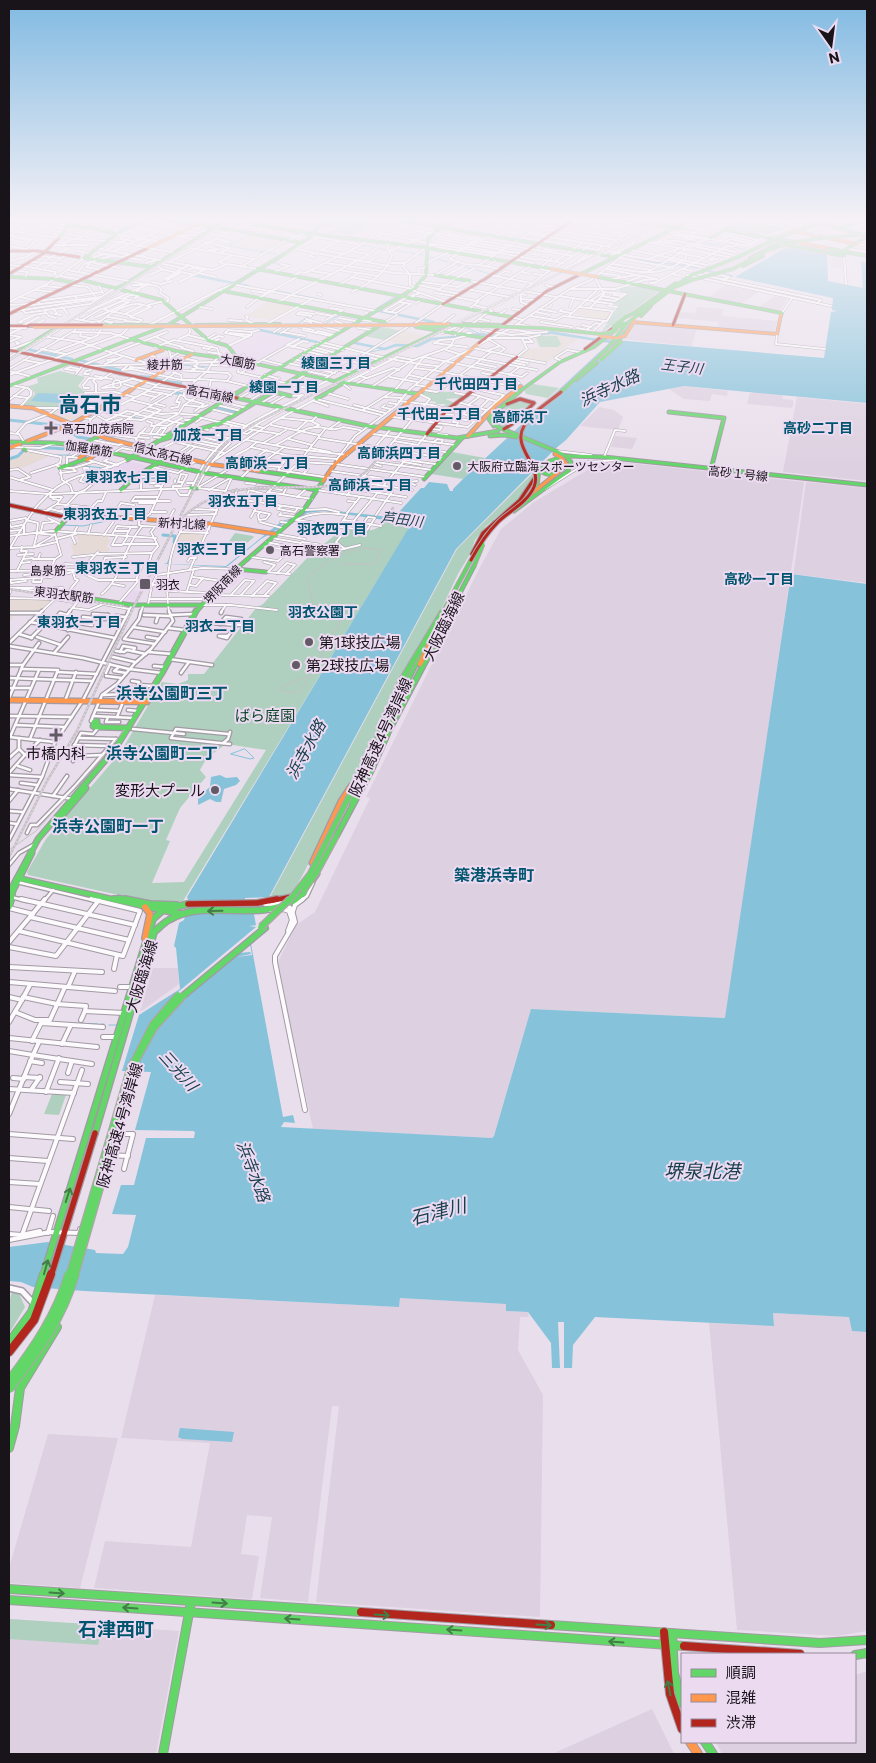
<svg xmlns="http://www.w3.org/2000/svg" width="876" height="1763" font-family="Commissioner,'Noto Sans JP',sans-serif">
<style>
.built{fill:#e7d6ed}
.industrial{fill:#ddd0e0}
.education{fill:#e5dad5}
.green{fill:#afd0be;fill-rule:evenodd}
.water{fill:#86c2da}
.pier{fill:#e9dfec}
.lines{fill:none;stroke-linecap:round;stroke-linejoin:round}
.stream{stroke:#86c2da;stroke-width:1}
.canal{stroke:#86c2da;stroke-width:2}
.river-far1{stroke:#86c2da;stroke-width:2.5}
.river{stroke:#86c2da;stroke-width:3}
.street-tunnel{stroke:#cac0cc;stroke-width:2;stroke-dasharray:2 0.5;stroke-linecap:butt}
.primary-tunnel{stroke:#cac0cc;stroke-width:2.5;stroke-dasharray:2.5 1;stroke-linecap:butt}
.street-far3-casing{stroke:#a29aa4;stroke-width:3}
.street-far2-casing{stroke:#a29aa4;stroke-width:5}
.street-far1-casing{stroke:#a29aa4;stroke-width:6}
.street-casing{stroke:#a29aa4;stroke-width:8}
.fast-far4-casing{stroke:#a29aa4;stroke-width:4}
.fast-far3-casing{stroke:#a29aa4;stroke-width:5}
.fast-far2-casing{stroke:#a29aa4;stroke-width:7}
.fast-far1-casing{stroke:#a29aa4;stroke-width:8}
.fast-casing{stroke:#a29aa4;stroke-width:10}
.slow-far4-casing{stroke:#a29aa4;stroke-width:4}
.slow-far3-casing{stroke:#a29aa4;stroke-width:5}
.slow-far2-casing{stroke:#a29aa4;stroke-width:7}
.slow-far1-casing{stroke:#a29aa4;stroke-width:8}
.slow-casing{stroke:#a29aa4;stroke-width:10}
.jam-far4-casing{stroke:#a29aa4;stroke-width:4}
.jam-far3-casing{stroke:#a29aa4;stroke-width:5}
.jam-far2-casing{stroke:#a29aa4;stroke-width:7}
.jam-far1-casing{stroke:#a29aa4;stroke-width:8}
.jam-casing{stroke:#a29aa4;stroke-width:10}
.street-far3{stroke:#fcfafc;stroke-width:2}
.street-far2{stroke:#fcfafc;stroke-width:2.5}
.street-far1{stroke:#fcfafc;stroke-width:4}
.street{stroke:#fcfafc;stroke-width:5}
.fast-far4{stroke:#63d668;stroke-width:2.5}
.fast-far3{stroke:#63d668;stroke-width:3}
.fast-far2{stroke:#63d668;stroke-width:4.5}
.fast-far1{stroke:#63d668;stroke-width:5.5}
.fast{stroke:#63d668;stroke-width:8}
.slow-far4{stroke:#ff974d;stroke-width:2.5}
.slow-far3{stroke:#ff974d;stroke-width:3}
.slow-far2{stroke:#ff974d;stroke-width:4.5}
.slow-far1{stroke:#ff974d;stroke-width:5.5}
.slow{stroke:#ff974d;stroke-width:8}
.jam-far4{stroke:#b3261e;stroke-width:2.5}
.jam-far3{stroke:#b3261e;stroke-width:3}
.jam-far2{stroke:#b3261e;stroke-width:4.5}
.jam-far1{stroke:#b3261e;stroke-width:5.5}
.jam{stroke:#b3261e;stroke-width:8}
.tram{stroke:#c4c1c4;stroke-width:1}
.rail-casing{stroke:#c4c1c4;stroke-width:2.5}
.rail{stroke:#ecdaf1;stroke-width:1;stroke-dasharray:2;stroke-linecap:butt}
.fast-bridge-far4-casing{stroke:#b2a4ac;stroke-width:4;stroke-linecap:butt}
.fast-bridge-far3-casing{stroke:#b2a4ac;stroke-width:5;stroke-linecap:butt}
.fast-bridge-far2-casing{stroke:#b2a4ac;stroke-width:7;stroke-linecap:butt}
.fast-bridge-far1-casing{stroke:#b2a4ac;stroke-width:8;stroke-linecap:butt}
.fast-bridge-casing{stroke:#b2a4ac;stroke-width:10;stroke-linecap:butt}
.slow-bridge-casing{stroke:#b2a4ac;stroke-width:4;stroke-linecap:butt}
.jam-bridge-far1-casing{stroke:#b2a4ac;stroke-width:4;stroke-linecap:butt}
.jam-bridge-casing{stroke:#b2a4ac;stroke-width:5;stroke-linecap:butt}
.fast-bridge-far4{stroke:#63d668;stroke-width:2.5}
.fast-bridge-far3{stroke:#63d668;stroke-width:3}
.fast-bridge-far2{stroke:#63d668;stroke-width:4.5}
.fast-bridge-far1{stroke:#63d668;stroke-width:5.5}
.fast-bridge{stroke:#63d668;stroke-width:8}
.slow-bridge{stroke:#ff974d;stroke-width:2.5}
.jam-bridge-far1{stroke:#b3261e;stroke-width:2.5}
.jam-bridge{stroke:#b3261e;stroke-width:3}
.oneway{stroke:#427e45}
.poi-dot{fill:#625a64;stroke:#ecdaf1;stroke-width:2}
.labels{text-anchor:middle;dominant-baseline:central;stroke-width:4;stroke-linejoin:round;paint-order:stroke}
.far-street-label{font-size:12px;fill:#19131a;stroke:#ecdaf1}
.far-poi-label{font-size:12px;fill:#19131a;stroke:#ecdaf1;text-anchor:start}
.far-neighbourhood-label{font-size:14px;font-weight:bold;fill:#00556e;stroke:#ecdaf1}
.far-water-label{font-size:14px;font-style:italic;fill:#173f4d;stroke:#ecdaf1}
.street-label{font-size:15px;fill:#19131a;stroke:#ecdaf1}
.poi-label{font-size:15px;fill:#19131a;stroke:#ecdaf1;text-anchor:start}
.park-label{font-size:15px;fill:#0e462a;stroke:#ecdaf1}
.water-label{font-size:16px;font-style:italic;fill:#173f4d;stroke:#ecdaf1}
.neighbourhood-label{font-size:16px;font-weight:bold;fill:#00556e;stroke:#ecdaf1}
.near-water-label{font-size:19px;font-style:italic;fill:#173f4d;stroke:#ecdaf1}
.near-neighbourhood-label{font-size:19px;font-weight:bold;fill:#00556e;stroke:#ecdaf1}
.far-town-label{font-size:21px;font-weight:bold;fill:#00556e;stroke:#ecdaf1}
</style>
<rect width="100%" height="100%" fill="#e9dfec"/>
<g class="built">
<polygon points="258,330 298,338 263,359 236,355 229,346 240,342"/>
<polygon points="115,392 113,394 119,396 98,409 67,408 69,402 83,396 85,393"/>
<polygon points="128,460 150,467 133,477 129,476 124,479 115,478 114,475 104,472"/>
<polygon points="152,565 158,567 152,579 133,610 130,610 133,603 122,600 131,591 138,591 137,595"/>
<polygon points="238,569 266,572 261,580 242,576 233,586 229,585 230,583 225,582"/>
</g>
<g class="industrial">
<polygon points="780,240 800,245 796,247 803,245 821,249 817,251 825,249 841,252 843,269 831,268 832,258 829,253 827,255 787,247 774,254 756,250"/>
<polygon points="752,252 757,253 731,268 717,272 709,270"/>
<polygon points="725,285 758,292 741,304 707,298"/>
<polygon points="775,296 788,299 780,310 759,307"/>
<polygon points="697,307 724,309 722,316 777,321 774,332 717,328 719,322 678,318 681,312 695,313"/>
<polygon points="634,323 697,328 691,346 622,339 629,335"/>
<polygon points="683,386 728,391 727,396 712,394 710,401 684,399 669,389"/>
<polygon points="751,388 782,391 783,399 793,400 793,406 791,408 747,404 750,393 752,393"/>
<polygon points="797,397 867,404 867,481 783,472"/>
<polygon points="599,407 614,410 623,417 618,430 580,426"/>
<polygon points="615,436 637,438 632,449 611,447"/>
<polygon points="612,461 804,482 726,1018 531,1009 494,1136 492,1138 313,1129 277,964 296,925 315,912 370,798 366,797 479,569 501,529 534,502 589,469 602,462"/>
<polygon points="806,482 867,488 867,583 792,574 794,570"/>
<polygon points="153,968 178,968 179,984 140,1012"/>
<polygon points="155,1295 399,1307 400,1298 506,1304 506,1311 528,1312 529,1317 520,1317 518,1350 543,1395 540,1617 316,1602 339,1406 332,1406 308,1602 260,1598 272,1517 247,1515 241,1554 259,1556 252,1599 94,1588 105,1541 191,1547 210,1443 121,1438"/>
<polygon points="773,1313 850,1317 852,1331 867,1332 867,1631 837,1636 737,1630 709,1323 774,1326"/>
<polygon points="48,1434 118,1438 80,1588 9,1583 9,1568"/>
<polygon points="9,1619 179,1631 156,1754 9,1754"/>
<polygon points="867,1671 867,1754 722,1754 716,1742 855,1742 855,1675"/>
<polygon points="652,1709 674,1754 552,1754"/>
</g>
<g class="education">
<polygon points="253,234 286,241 265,252 229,246"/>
<polygon points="268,301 298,306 273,320 249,317 247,315"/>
<polygon points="579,307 612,311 606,321 571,313"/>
<polygon points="380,327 387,327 424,335 421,337 423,338 408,345 393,345 396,343 365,336"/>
<polygon points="549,334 579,338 547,362 519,356 528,349 539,348 534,337"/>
<polygon points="57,409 94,409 74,422 70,422 50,414"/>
<polygon points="23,450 39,451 50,456 25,467 9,469 9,459 18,456"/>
<polygon points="181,533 200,533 199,536 205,536 196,558 184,557 187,549 174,548"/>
<polygon points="77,534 108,536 108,539 111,540 106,547 110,548 109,551 74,555 71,544 78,543"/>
<polygon points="9,599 50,599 51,600 38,613 11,613 13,620 9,620"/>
</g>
<g class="green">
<polygon points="323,220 368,220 371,223 352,235 330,232 340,227 321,227"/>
<path d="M 740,223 C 751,226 750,225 760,224 C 768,223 779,227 788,229 L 771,235 L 759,232 L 756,234 L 750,233 L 756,232 L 742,231 L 745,232 L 730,230 Z"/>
<polygon points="627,287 643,287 660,291 601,333 619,305 612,304 627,294 620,292 619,289"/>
<polygon points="380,327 382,327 401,331 385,340 365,336"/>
<polygon points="540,336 557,336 561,344 558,347 540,347 536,337"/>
<polygon points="60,371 85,377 78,386 85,392 83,396 68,401 67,408 22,406 35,394 32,389 26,387 38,383 37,378"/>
<polygon points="533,384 559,388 548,398 526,394 524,390"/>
<polygon points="426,391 453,392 465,395 461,398 445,399 456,403 447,409 442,408 446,404 434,404 437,402 429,401 431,398 421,395"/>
<path d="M 522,399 L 530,400 L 533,404 L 504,427 L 499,425 L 496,420 C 501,409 510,401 522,399 Z"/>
<polygon points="452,452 485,458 463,479 431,474"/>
<polygon points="533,473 532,483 524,495 486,526 475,540 470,554 458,574 438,616 404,673 376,736 301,878 292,894 273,900 270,897 457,549"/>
<path d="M 385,521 L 411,525 L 183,901 L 150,902 L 28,875 L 27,872 L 46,839 L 120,753 L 162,682 L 178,684 L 188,680 L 188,674 L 204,674 L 256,608 L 263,604 L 309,556 L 334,536 L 341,537 L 351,529 C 367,529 373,535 385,521 ZM 226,744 L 266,750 L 184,882 L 152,883 L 170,841 L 166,840 L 180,808 L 206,777 L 200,770 L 207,758 Z"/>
<polygon points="235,533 253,536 254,537 247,543 244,542 246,544 241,548 228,545 227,544"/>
<polygon points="52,1094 66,1095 59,1115 44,1114"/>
<polygon points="12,1291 18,1291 25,1307 9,1334 9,1303"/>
<polygon points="9,1619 103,1625 98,1645 9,1639"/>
</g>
<g class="water">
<polygon points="787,247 827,255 828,281 863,288 861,261 867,263 867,403 684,386 600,402 566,440 555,449 456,549 269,897 245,898 243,914 254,914 257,931 249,933 283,1117 293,1115 295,1123 284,1122 281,1127 492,1138 494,1136 531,1009 725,1018 791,574 867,584 867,1332 852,1331 849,1317 773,1313 774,1326 595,1317 573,1345 572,1368 564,1368 564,1322 558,1322 560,1368 552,1368 551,1343 528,1312 506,1311 506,1304 400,1298 399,1307 84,1291 33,1287 21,1282 9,1281 9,1247 48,1242 95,1250 96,1253 123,1254 128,1247 136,1215 112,1214 121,1185 134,1185 146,1138 194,1138 195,1132 193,1131 135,1130 151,1072 122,1071 139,1015 180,989 176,948 174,946 179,923 184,920 189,902 187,897 411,524 324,511 307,513 301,518 285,521 278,529 261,539 228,566 226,567 164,564 167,563 172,551 175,536 176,538 168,564 226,566 282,521 300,516 305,511 328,510 407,519 409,514 399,512 421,488 424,488 429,482 447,484 450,491 453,491 453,489 463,479 609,343 551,334 529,337 499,338 529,336 552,331 592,338 824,358 831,312 837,311 832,310 833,298 735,277"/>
<polygon points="38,393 67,394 60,403 31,401"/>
<polygon points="220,775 226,778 237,777 240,781 236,785 224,789 221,802 216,802 210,799 198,805 198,797 210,787 211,777"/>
<polygon points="180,1428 234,1432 232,1442 182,1439 178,1437"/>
</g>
<polygon class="pier" points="259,925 260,931 258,934 252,934 253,941 250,944 252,955 236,957 251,954 250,952 239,953 187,997 178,992 256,927 249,926"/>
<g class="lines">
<g class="stream">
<polyline points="252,234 228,246 276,254"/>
<polyline points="326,235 341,227"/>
<polyline points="676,241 697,242"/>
<polyline points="700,242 725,246"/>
<polyline points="362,245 388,250"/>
<polyline points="733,247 743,249"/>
<polyline points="744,249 746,249"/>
<polyline points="392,250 423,255"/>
<polyline points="430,257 490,274"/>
<polyline points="106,258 122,259"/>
<polyline points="84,259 88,261"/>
<polyline points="280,259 273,263 282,265"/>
<polyline points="374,310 396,296"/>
<polyline points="286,324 297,324 308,317"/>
<polyline points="325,324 341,314"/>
<polyline points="467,328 480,334"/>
<polyline points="370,352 385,349"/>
<polyline points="182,365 193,366"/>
<polyline points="198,366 209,367"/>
<polyline points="132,417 143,419"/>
<polyline points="57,455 68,455 74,450"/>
<polyline points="71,465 77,466"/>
<polyline points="85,466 103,468"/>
<polyline points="108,469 116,473"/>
<polyline points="117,473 133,477"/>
<polyline points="135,479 165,478"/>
<polyline points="158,518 166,517"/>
<polyline points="62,525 83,526 116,519"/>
<polygon points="245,749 254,758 250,759 231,754"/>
<polyline points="51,1022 98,1024"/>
<polyline points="101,1024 104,1024"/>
<polyline points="109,1025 118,1025"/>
</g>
<g class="canal">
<path d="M 637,259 C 657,264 677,263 697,268"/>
<polyline points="708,271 732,276"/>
</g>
<g class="river-far1">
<polyline points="188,274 248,286"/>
<polyline points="275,291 325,301"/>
<polyline points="379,311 434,322"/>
<polyline points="260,330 317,342"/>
<polyline points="355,343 385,349 396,345 417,346 432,339 482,334 498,338"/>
<polyline points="21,348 59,356"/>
<polyline points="61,357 72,359"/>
<polyline points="79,360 120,370 118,374 122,375 150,377"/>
<polyline points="153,378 162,380"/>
<polyline points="164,381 181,383 179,385 186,387 184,388"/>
</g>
<g class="river">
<polyline points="175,393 184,394"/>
<polyline points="216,407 236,412"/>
<polyline points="9,420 62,426 78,437 97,440"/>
<path d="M 34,448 C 49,446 70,452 80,447 L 89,450"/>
<polyline points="9,459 18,456 24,450"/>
<polyline points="163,535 175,536 174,542"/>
</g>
<polyline class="street-tunnel" points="274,486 286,486"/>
<polyline class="primary-tunnel" points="228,220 241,222"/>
<g class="street-far3-casing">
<g id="street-far3">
<polyline points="39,220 66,225"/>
<polyline points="72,220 110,225"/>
<polyline points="115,220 116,234 160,242"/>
<polyline points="185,220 201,223"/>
<polyline points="287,220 302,222 307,220"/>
<polyline points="447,220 481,226 472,233"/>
<polyline points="493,220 517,224"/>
<polyline points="510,220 518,223"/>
<polyline points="533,220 626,234"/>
<polyline points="580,220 634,229"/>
<polyline points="717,220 737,224"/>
<polyline points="765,220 799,225"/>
<polyline points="781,220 793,223"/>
<polyline points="236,221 250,223"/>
<polyline points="552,221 568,223"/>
<polyline points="647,221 652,222"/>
<polyline points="690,221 723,225 733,220"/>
<polyline points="77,222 85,226 83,227"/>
<polyline points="142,222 204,234"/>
<polyline points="263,222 269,220"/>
<polyline points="302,222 303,227 315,229"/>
<polyline points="524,222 542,224"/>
<polyline points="621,223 624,220"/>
<polyline points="764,223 788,228"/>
<polyline points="9,224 26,227 16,232"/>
<polyline points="422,224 427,220"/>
<polyline points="690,224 708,226"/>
<polyline points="517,225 616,240"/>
<polyline points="91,226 100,220"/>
<polyline points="208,226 220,220"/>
<polyline points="244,226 259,229 263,227"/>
<polyline points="481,226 495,225 508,230"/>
<polyline points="26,227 42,229"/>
<polyline points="140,227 154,220"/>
<polyline points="392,227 429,233"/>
<polyline points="686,227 700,229"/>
<polyline points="53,228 62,228"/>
<polyline points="191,228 196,229 204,225"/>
<polyline points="609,228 611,228"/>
<polyline points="363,229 436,245 427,246"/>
<polyline points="560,229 568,230"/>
<polyline points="67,230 71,230"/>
<polyline points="123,230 129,231 123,234"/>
<polyline points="9,231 60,238 120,242 175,253"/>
<polyline points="201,231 205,231"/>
<polyline points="215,231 229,233"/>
<polyline points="682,231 710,235"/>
<polyline points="382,232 404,220"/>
<polyline points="506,232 517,233 508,238"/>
<polyline points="531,232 545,234"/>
<polyline points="723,232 758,240"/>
<polyline points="48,233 51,231 80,236"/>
<polyline points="58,233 65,228"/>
<polyline points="433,233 573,256"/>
<polyline points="447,233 483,239"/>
<polyline points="678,233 748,246 763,238"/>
<polyline points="9,234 14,236 13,240 9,240"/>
<polyline points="212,234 222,236"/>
<polyline points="254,234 266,228"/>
<polyline points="529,234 612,247"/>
<polyline points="719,234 755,242"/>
<polyline points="601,235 610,236"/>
<polyline points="614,235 623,236"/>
<polyline points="676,235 705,239"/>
<polyline points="813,235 818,233"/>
<polyline points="9,236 37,240 24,251"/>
<polyline points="118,236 123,237 120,239 133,241"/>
<polyline points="179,236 197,235"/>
<polyline points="296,236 282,234 306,238"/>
<polyline points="311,236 361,245"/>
<polyline points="436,236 506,248"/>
<polyline points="765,236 802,225"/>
<polyline points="18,238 30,241"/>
<polyline points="523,238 566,244"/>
<polyline points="684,238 695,240"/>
<polyline points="78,239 91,230 121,224 191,239"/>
<polyline points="216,239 231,242 223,242 226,241"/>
<polyline points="438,239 502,250"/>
<polyline points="683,239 720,220"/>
<polyline points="288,240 305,233"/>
<polyline points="720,240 737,232 747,233"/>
<polyline points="202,241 230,248 220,253"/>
<polyline points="339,241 321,250 345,254"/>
<polyline points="435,241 538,260"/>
<polyline points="665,241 677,241"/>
<polyline points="679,241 690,244"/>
<polyline points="726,241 731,239 751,244"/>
<polyline points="796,241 807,234"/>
<polyline points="57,242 64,243 70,241"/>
<polyline points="633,242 639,238"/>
<polyline points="646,242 729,257"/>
<polyline points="659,242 675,244"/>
<polyline points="654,243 675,235 692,221"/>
<polyline points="435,244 496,254"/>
<polyline points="695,244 736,252"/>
<polyline points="857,244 867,246"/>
<polyline points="55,245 88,245"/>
<polyline points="9,246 25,249"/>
<polyline points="62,246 75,244"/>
<polyline points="137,246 157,237 148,235"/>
<polyline points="577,246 598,250 602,246"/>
<polyline points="608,246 643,223"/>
<polyline points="693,246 733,255"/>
<polyline points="185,247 253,259"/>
<polyline points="437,247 493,256"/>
<polyline points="96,248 213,270 227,264 257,269"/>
<polyline points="108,249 131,237"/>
<polyline points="296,249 315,253 309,256 314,257"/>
<polyline points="544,249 557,251"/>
<polyline points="849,249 867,252"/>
<polyline points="208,250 218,249 212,251"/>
<polyline points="631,250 707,265"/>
<polyline points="76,251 89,253"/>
<polyline points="114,251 183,220"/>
<polyline points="351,251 367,254"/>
<polyline points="390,251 435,231"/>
<polyline points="503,251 519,253"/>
<polyline points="674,252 704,258"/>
<polyline points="98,253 122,257 129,254"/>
<polyline points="286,253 318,238"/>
<polyline points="315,253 389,266"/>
<polyline points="456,253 475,241 499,235 524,220"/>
<polyline points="459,253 450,259 465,264 479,265 546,222"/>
<polyline points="57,254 69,248"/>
<polyline points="531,254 540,255"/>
<polyline points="597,254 666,220"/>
<polyline points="602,255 620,245"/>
<polyline points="624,255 660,261"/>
<polyline points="41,256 60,258"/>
<polyline points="141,256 153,250"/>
<polyline points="610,256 634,243"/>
<polyline points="844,256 846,284"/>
<polyline points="91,258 105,254"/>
<polyline points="128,258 141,260"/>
<polyline points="619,258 674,268"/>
<polyline points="713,258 709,260 718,259"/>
<polyline points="514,259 534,263"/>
<polyline points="539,259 563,263"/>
<polyline points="648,259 692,244"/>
<polyline points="590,260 601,255"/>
<polyline points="670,260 701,267"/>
<polyline points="9,261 26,257 37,251"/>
<polyline points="171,261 240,227 260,220"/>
<polyline points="556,261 582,243"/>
<polyline points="578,261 589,253"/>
<polyline points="31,262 63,264"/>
<polyline points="368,262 378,256"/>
<polyline points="94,263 120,268"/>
<polyline points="146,263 156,260"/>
<polyline points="326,263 395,273 435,275 459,261"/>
<polyline points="391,263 405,263 424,249"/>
<polyline points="405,263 403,266 410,275 410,285 415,288"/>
<polyline points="427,263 449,252"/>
<polyline points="88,264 90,264 86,267 102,270"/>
<polyline points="163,264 182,268"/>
<polyline points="225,264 219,262 231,256"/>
<polyline points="281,264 289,266"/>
<polyline points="613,264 651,270"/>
<polyline points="9,265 21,266"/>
<polyline points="189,265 177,271 194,275"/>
<polyline points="479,265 500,269"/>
<polyline points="23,266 56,272 54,274 56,275"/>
<polyline points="487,266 497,260"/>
<polyline points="37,267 56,254"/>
<polyline points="241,267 287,240"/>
<polyline points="541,267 552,258"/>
<path d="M 609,267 C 639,272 661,279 686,258 L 686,254"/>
<polyline points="45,268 65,256"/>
<polyline points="161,268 157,267 167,261"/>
<polyline points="543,268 540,269 549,271"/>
<polyline points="161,269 178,273"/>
<polyline points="607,269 657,279"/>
<polyline points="683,269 692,271"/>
<polyline points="67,270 157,286 161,289 160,293 168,298 168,301 165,302"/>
<polyline points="188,270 193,268 203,270"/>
<polyline points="339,270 357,273"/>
<polyline points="562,270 594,254"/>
<polyline points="20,271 28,272 25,278"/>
<polyline points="312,271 331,274"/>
<polyline points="78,272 84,264 115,255"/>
<polyline points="274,272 289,266"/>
<polyline points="522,272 530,274"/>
<polyline points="648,272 697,243 710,238"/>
<polyline points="199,273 216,277"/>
<polyline points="419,273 418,269 426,267"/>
<polyline points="600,273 620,276"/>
<polyline points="534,274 542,275"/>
<polyline points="672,274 681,276"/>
<polyline points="697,274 821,300 817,303"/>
<polyline points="716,274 729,277 723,280"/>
<polyline points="149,275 161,270"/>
<polyline points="490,275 531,283"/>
<polyline points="687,275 831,306"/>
<polyline points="61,276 82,280"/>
<polyline points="292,276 300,272 305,273 361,245 372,237 381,235"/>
<polyline points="445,276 464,266"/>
<polyline points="351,277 413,289"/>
<polyline points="496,277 505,271 510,272"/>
<polyline points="456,278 438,290 460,294"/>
<polyline points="456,278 475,268"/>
<polyline points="164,279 176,273"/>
<polyline points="612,279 637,275"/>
<polyline points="167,280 180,273"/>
<polyline points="152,282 161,284 172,281"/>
<polyline points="179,282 206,269"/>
<polyline points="422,282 458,287 470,281 556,297"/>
<polyline points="626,282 642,276"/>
<polyline points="650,283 654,283 728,246 732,247 739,244"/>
<polyline points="98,284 103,293"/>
<polyline points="71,285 88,287 95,296"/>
<polyline points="133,285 143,285"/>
<polyline points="236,285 376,311"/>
<polyline points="339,285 359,273 378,276"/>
<polyline points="418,285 438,289"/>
<polyline points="500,285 531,266"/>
<polyline points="546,285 553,287"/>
<polyline points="45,286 64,288"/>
<polyline points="467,289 509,297"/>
<polyline points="571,289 615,289 644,280 657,279"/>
<polyline points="36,290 55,292"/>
<polyline points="219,290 234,284"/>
<polyline points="412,290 446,302"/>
<polyline points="137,291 139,290"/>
<polyline points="252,291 266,293"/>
<path d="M 352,292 C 369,283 386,275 392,255 L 387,249 L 389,245 L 385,243"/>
<polyline points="435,293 455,296"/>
<polyline points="318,294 321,295"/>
<polyline points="132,295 139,296 135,298"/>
<polyline points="526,295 521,294 521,302 528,305"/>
<polyline points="614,295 622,296"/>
<polyline points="75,296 102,292"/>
<polyline points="559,296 612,304"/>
<polyline points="603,296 618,299"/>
<polyline points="20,297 38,301"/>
<polyline points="455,297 476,301"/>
<polyline points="514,297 526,291"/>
<polyline points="108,298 121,290"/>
<polyline points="118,298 131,300"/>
<polyline points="124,298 135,293"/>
<polyline points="412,298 414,297 411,296 420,293"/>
<polyline points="521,299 534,300"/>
<polyline points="599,299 615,301 626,294 603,292"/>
<polyline points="593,300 591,300 603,293"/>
<polyline points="37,301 40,304 101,297"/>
<polyline points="37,301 75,296 77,299"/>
<polygon points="122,301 129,302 110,311 103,309"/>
<polyline points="9,302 47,284 84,258"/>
<polyline points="278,302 368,255 380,245"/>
<polyline points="399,302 411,304 396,313 384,311 407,297"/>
<polyline points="416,303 421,300"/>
<polyline points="9,305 28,304"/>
<polyline points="148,305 164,301"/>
<polyline points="474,305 486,308"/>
<polyline points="25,306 39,304"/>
<polyline points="141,306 125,314 132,316 150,307"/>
<polyline points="609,306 617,307"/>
<polyline points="62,307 68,314"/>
<polyline points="200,307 212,309"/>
<polyline points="247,307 257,299 297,277"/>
<polyline points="550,307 551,305"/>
<polyline points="570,307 573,299"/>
<polyline points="580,307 613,311 607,321 603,322 591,333"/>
<polyline points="590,308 604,294 595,278"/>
<polyline points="53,309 57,313 55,314 61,315"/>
<polyline points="469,309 479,301 476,301 500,286"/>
<polyline points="513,309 520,310"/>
<polyline points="539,309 556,312"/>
<polyline points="562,309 560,311 571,313"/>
<polyline points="23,310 25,313 90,304 115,288"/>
<polyline points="16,311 96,299"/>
<polyline points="45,311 49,316 56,318"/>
<polyline points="110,311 125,314"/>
<polyline points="86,312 149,284"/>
<polyline points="365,312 367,313"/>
<polyline points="391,312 405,303"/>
<polyline points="536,312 550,315"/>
<polyline points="316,313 333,316"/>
<polyline points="488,313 492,311 489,309 506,301"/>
<polyline points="782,313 792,298"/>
<polyline points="498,315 506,310"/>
<polyline points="246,316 248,317 246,320 254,324"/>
<polyline points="311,316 297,314 300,312 314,314"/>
<polyline points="531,316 556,320 563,316 606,321"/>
<polyline points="569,316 596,291"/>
<polyline points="78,317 75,319 92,322 99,321"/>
<polyline points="96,317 110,311"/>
<polyline points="108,317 126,320"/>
<polyline points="511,317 523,320"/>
<polyline points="339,318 355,321"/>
<polyline points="306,319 324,324"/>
<polyline points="480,319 489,321"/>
<polyline points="82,320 101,309"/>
<polyline points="229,320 242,321"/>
<polyline points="326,320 343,310 330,308"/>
<polyline points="362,320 371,321"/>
<polyline points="125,321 139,322 142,320 130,317"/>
<polyline points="304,321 311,322 311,324"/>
<polyline points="335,321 344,324"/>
<polyline points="22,322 19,322 34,315 46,313"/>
<polyline points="385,322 397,315"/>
<polyline points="541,322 572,327"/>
<polyline points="111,323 105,321 113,322"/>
<polyline points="414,324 443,304"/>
<polyline points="442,324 454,315"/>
<polyline points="472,324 487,313"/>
<polyline points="518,324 528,326"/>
<polyline points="24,325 39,317"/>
<polyline points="34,325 44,320"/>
<polyline points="149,325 219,290 223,291"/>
<polyline points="265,325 312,299"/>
<polyline points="452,325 524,290 546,273 592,244"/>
<polyline points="582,325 591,327"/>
<polyline points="321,326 340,331"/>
<polyline points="299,327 314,330"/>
<polyline points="9,328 26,328"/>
<polyline points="358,328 372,330"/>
<polyline points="577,328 593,331"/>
<polyline points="510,329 535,333 547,332 546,329"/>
<path d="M 93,330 C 101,318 120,306 135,304 C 140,303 146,306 151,307"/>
<polyline points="303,330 331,336"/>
<polyline points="482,330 511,335 533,333"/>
<polyline points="586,330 596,323 600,324"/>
<polyline points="74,332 110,333 130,339"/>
<polyline points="81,332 80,336 90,338"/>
<polyline points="274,332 282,327"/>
<polyline points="283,332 305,336"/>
<polyline points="230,333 251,335"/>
<polyline points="281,333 291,327"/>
<polyline points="315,333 318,331 334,335"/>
<polyline points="442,333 457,327"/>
<polyline points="467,333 471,333"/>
<polyline points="9,334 22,328"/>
<polyline points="777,334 776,344 825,349"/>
<polyline points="9,335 21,337 9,342"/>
<polyline points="188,335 190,332 189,327"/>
<polyline points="455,335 465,327"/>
<polyline points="48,337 80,342 101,349"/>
<polyline points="156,337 168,342"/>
<polyline points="248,337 225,333 228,330 252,332 259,330"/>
<polyline points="485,338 527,338 540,335"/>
<polyline points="179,339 188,335 208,340"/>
<polyline points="207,339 215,334"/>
<polyline points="299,339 287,345 307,350"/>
<polyline points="454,339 440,340 434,343 467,347"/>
<polyline points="210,340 219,336 223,337"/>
<polyline points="490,340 505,349 500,352"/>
<polyline points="214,341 219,339"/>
<polyline points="16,342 19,343 17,344"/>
<path d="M 321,342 C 360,351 398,363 437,366"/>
<polyline points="524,342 533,342 529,339"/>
<polyline points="167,343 183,347"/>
<polyline points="317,344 343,350"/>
<polyline points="478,345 511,328 570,289 591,280 625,254 609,251"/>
<polyline points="228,346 251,335 252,332"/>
<polyline points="155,347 174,340 217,348 220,356 212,363 207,372"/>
<polyline points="292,347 303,341 308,342"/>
<polyline points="313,347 336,353"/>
<polyline points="15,348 36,340"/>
<polyline points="181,348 193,351"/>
<polyline points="203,348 209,349 212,346"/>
<polyline points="9,349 16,348"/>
<polyline points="41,349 66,354"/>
<polyline points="309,349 327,353"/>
<polyline points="103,350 147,363"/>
<polyline points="169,350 172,362 175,363"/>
<polyline points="446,350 459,354"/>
<polyline points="305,351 330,357"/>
<polyline points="486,351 500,346"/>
<polyline points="54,352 94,337 98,335 101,329"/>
<polyline points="208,352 221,354"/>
<polyline points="149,355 155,357 158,366"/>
<polyline points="300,355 325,360"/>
<polyline points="363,356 380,360"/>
<polyline points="464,356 537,370"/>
<polyline points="9,357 17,352"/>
<polyline points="171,357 180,352"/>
<polyline points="177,357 197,361"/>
<polyline points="297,357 322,362"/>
<polyline points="424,357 522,377 527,373"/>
<polyline points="237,358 244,355"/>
<polyline points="516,358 545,363"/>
<polyline points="293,359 318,364"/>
<polyline points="9,360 61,328"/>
<polyline points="24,360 40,363"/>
<polyline points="263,360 283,365"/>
<polyline points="513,360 528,363"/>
<polyline points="560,360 555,358 567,350 579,352"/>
<polyline points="111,362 107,360 115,359"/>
<polyline points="240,362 238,372 311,389 329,380"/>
<polyline points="354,362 374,368"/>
<polyline points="510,362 525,365"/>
<polyline points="146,363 153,359"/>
<polyline points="287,363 335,373"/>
<polyline points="476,363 496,367"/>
<polyline points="105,364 122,357"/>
<polyline points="255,364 287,346"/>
<polyline points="212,365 231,366"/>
<polyline points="317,365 352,373"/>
<polyline points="86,366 243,361"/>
<polyline points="127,366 122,370 132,369 182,380"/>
<polyline points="196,368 204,369"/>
<polyline points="415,368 431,370"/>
<polyline points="9,369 74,331 79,325"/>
<polyline points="129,369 130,367 151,369"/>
<polyline points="192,369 195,369 197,367 194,366 198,364"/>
<polyline points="433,370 516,387"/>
<polyline points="9,371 29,376"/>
<polyline points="78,371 65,369 70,367 79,369"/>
<polyline points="307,371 329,376"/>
<polyline points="147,372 158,366 174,370 228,373 231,376 227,381"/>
<polyline points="173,372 181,375 182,380 195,380"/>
<polyline points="241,373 255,364"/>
<polyline points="482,373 493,375"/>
<polyline points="76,374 83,365 167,332"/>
<polyline points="89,374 84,374 86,371 91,370"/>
<polyline points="9,375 122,334 129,327"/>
<polyline points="265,375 276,378"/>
<polyline points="409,375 423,378"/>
<polyline points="509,375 519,367"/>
<polyline points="95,376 112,379"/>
<polyline points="360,376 367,378 394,368 399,370"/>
<polyline points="390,377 417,382"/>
<polyline points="424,378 503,395"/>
<polyline points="489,378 499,379"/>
<polyline points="95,379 93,381 96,384 96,393"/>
<polyline points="133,379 156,385"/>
<polyline points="199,379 227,381 248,386"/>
<polyline points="324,379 409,326"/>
<circle cx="117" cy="384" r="4"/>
<polyline points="263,383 269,380"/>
<polyline points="345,383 397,357 414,360"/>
<polyline points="124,384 135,387"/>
<polyline points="291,384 305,375"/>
<polyline points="343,384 350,389"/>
<polyline points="356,384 366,378"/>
<polyline points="505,384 508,382 519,383 515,386"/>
<polyline points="11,385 28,388 31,391 31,395 20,407"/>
<polyline points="416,385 428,387"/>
<polyline points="479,385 487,387"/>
<polyline points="373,386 411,361 447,348 451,346 454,339 465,336"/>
<path d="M 104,387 C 116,382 122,384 136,377"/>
<polyline points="135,387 148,390"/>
<polyline points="154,387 177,390"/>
<polyline points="188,387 209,388"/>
<polyline points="89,388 84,388 83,385 89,378 102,379 113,372"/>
<polyline points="102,388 114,387"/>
<polyline points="261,390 279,378"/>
<polyline points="424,390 437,392 491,352"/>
<polyline points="148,391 171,395"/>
<polyline points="85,393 115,392 134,397"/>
<polyline points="327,393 348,399"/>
<polyline points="455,393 466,395"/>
<polyline points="469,393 495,401"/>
<polyline points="142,394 156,397"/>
<polyline points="14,396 27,398"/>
<polyline points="184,396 186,399 204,404 195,411"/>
<polyline points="291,396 303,395 298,398"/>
<polyline points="198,397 213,401"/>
<polyline points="384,397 401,398"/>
<polyline points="239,398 253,390 269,394"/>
<polyline points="9,400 25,388"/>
<polyline points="131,400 152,405"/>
<polyline points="151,400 162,393"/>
<polyline points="249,401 262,393"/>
<polyline points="314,401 328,406"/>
<polyline points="399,401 432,405 477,418"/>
<polyline points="222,402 247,408"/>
<polyline points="458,402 486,410"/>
<polyline points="261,403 277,394"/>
<polyline points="389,403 396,404"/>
<polyline points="156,404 165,406"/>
<polyline points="185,405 203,407 208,405"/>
<polyline points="217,405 241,411"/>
<polyline points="269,405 286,395"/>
<polyline points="354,405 385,413"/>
<polyline points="385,405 382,407 390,409"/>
<polyline points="468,405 479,397"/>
<polyline points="452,407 463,410"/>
<polyline points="33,408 114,408 148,391 175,373"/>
<polyline points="171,408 178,407 180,402 176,402 180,395 184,396 184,393"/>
<polyline points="480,408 489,399"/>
<polyline points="211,409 235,415"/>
<polyline points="103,410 110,414 131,417"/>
<polyline points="144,410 161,414 177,413"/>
<polyline points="363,410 395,390 424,357"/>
<polyline points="473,410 479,412 474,417"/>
<polyline points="400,411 473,421"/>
<polyline points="179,413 184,405 209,389 211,380"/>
<polyline points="135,414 185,424"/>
<polyline points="181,414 199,415"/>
<polyline points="443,414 453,415"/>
<polyline points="462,414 469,410"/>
<polyline points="98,416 114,425"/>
<polyline points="198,417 248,429 280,434"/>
<polyline points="393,417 468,427 504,395"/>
<polyline points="84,418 91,419 103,410"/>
<polyline points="282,418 312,421 317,416"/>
<polyline points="91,419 88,425 96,425"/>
<polyline points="128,419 142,420 161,410 150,407"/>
<polyline points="456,419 453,422 458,422 457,426"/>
<polyline points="107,420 127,411 138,413"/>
<polyline points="185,420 191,420"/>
<polyline points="147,421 152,423 151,426 154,426"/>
<polyline points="225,421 247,426"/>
<polyline points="311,421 319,425 315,427"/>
<polyline points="110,422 122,419"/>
<polyline points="196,422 202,418"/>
<polyline points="95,425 94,430 108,430"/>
<polyline points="158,425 167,426 182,418"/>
<polyline points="271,425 319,435"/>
<polyline points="256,426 264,428"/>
<polyline points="213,427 218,428"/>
<polyline points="205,429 208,430"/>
<polyline points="329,429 342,420"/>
<polyline points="431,429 440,430 442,427 434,426"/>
<polyline points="297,430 307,421"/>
<polyline points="198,431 228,438"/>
<polyline points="244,432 242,433 247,434 252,431"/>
<polyline points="9,433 19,434 24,442"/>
<polyline points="17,433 26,423 51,413 57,408"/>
<polyline points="141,433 146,428"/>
<polyline points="104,434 137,438 140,433 166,435"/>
<polyline points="150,434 155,426 178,414"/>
<polyline points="156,434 161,428 166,428 161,435"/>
<polyline points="373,434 455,445"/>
<polyline points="438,434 447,435"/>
<polyline points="99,436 107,431 110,426 117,425 178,390 188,387 206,372"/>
<polyline points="216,436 232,426"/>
<polyline points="138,437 149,438"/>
<polyline points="154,437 162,438"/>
<polyline points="202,437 223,442"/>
<polyline points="136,438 136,440 144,441"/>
<polyline points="179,438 193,442"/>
<polyline points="318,438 444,458"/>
<polyline points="289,439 312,445"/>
<polyline points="92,440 119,445 124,443"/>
<polyline points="197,440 220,445"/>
<polyline points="247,440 289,448 347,455"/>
<polyline points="394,441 418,445"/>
<polyline points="175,442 224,453"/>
<polyline points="193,442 217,447"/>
<polyline points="434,442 437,439 443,440 441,443"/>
<polyline points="263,443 286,430"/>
<path d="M 276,445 C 288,439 302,428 316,427 C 326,427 334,432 343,427 L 360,430"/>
<polyline points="434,445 439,446"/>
<polyline points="12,447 40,448 56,443"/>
<polyline points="251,447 286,455 337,459"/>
<polyline points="375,447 390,430"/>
<polyline points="310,448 330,452"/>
<polyline points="416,448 445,452"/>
<polyline points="85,449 108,456 122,448 133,450"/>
<polyline points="26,450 61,457 60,463 56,465 60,467 62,480 70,485 73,493"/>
<polyline points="158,450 177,441 181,429 174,428 179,424"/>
<polyline points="557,451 591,455"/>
<polyline points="175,455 189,446"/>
<polyline points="182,457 195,447"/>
<polyline points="604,457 615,430 625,431"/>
<polyline points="79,458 71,457 86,448"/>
<polyline points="241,458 260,465 279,467"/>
<polyline points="379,458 403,461"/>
<polyline points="86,459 111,467"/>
<polyline points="108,459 104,461 118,465"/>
<polyline points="166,459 189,465"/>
<polyline points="301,459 286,459 278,470 412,490"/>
<polyline points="241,460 235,462 226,460 248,449 257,442"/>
<polyline points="267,460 283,462"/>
<polyline points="406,460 435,464"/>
<polyline points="213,461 273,422 316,399 381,415"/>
<polyline points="249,461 267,450"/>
<polyline points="299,462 335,464 426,477"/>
<polyline points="376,462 432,470"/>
<polyline points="404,462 421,465"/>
<polyline points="337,463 337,459 355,436 396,406 410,389 444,362 474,348 517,357 527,349 522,338"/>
<polyline points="374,464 381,466"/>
<polyline points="67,465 67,457 71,457"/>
<polyline points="153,467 178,473 196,461"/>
<polyline points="73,468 93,462"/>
<polyline points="151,468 166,476"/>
<polyline points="254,469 284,447"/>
<polyline points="9,470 18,469 30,477 19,480"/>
<polyline points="330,471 407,482 415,485"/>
<polyline points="31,473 56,465"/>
<polyline points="60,473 76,471 72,468 63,468"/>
<polyline points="304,473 308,469 305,468"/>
<polyline points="85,474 84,468 88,468 91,473"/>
<polyline points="84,475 80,481 88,483 95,477 93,473"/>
<polyline points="9,477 53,490"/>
<polyline points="136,477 166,476 169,478 166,479 160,489"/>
<polyline points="241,478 250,469"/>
<polyline points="141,480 141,490"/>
<polyline points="159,480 165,480"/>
<polyline points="175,480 175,482"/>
<polyline points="407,482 417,481"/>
<polyline points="150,483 163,483"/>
<polyline points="187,483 194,483"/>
<polyline points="246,483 255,484"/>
<polyline points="155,486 162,486"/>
<path d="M 196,488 C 219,444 242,431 285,409"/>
<polyline points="197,488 232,467"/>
<polyline points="197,488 226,491"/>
<polyline points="256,488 273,488"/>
<polyline points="273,488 282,490"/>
<polyline points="173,489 173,486 181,486 187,475 181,474 178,482 183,482"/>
<path d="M 176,489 L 180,495 L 188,495 C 194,484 199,471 206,461 C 228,430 267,415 299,398"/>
<polyline points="545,489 588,462 619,460"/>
<polyline points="209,490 232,477"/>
<polyline points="317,490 401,503"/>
<polyline points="9,491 49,494 191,488"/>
<polyline points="268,492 312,499"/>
<polyline points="225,493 237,490 234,498"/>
<polyline points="337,493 340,487 406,497"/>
<polyline points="283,494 286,489"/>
<polyline points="50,495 53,499 59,500"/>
<polyline points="347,495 430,399 419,394"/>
<polyline points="248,496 262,498"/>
<polyline points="158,497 135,497 132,501 170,501"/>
<polyline points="223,497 305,509"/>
<polyline points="297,497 306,489"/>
<polyline points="245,500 249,490 265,494"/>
<polyline points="348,501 356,502"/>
<polyline points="139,503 155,503"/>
<polyline points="57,504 104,509"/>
<polyline points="281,506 278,509 295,512 298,508"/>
<polyline points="248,507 256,508"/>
<polyline points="91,508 98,501 102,501 106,492"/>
<polyline points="48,509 57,504 62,497 50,497"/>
<polyline points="132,509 117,509 121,503 134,505"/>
<polyline points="194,509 217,510"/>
<polyline points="304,510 326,509 339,512"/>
<polyline points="61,511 78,493 85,490 102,476 99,474 101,472"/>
<polyline points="254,511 260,512"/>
<polyline points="42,512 51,509 66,513 67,516"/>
<polyline points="151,512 166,512"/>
<polygon points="260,512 270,514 266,519 259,520 258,515"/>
<polyline points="281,513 279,515 296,517"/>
<polyline points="347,513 360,497"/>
<polyline points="186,515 216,514"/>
<polyline points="376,515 392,492"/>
<polyline points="251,517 262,498 299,462 325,429"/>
<polyline points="48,518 60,524"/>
<polyline points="127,519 130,516 144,518"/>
<polyline points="26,520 38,523 37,532"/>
<path d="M 296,520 C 314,511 328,513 347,515 L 338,527 L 367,530 L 375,518 L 368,517 L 359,529"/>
<polyline points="297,520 338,526"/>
<polyline points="344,520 381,526"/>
<polyline points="9,521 26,518"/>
<polyline points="385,521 391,513"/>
<polyline points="9,522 11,527 22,525"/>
<polyline points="167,522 174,510"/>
<polyline points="260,522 282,528"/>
<polyline points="281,522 289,523"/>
<polyline points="195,523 198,518"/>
<polyline points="24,524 24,534"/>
<polyline points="142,526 209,529"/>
<polyline points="131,527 137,527"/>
<polyline points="162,528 164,524"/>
<polyline points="9,531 21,530"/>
<polyline points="41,531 43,523 53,522"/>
<polyline points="115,531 128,531"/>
<polyline points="180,532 208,533"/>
<polyline points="34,533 51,531 156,538"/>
<polyline points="74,533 77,527"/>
<polyline points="88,534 91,525"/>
<polyline points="276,534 305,539"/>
<polyline points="104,535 114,521"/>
<polyline points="112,535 117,526 131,527 126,536"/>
<polyline points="9,536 34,533 55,535"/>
<polyline points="72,536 75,543"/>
<polyline points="117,536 112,545 122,545 128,536"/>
<polyline points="272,538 301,543"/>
<polyline points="56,539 76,534"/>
<polyline points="266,542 297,548"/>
<polyline points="302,542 322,545"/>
<polyline points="123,544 157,544"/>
<polyline points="34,546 37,534"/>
<polyline points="262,546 311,554"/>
<polyline points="34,547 53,536"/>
<polyline points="11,548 34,547 57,542"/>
<polyline points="345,549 336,542 427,434"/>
<path d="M 9,550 C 27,519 43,488 79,476 C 95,471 112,468 127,460"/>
<polyline points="331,552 360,545"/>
<polyline points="98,554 152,553"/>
<polyline points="18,555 33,554"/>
<polyline points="73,557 93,555"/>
<polyline points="250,557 278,561 289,551"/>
<polyline points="23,559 33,558"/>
<polyline points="33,559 55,559"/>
<polyline points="38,559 40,554"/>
<polyline points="188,561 190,558 196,558"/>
<polyline points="124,562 149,563 152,553 158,546 151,532 154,528"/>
<polyline points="264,562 275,565 268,572"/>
<polyline points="21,563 30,562"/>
<polyline points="65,564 83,565"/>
<polyline points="109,564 107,573 118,574"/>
<polyline points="123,564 103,564 105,558 126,557"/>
<polyline points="190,569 232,477"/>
<polyline points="50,570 55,559 61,555 55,534"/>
<polyline points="9,571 76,570 98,580 139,580"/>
<polyline points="17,571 27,551 21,551 22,547"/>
<polyline points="80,571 98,552"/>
<polyline points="266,572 290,574"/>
<polyline points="277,573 287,563 295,565 286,574"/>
<polyline points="24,575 35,574"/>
<polyline points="193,577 222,581"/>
<polyline points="34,578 33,582 41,582 42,578"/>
<polyline points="9,580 51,577 73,572"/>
<polyline points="10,580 11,583 26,581"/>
<polyline points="136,580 143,563"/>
<polyline points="155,580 169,579"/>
<polyline points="113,584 124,586"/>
<polyline points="152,585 169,584"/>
<polyline points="190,585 196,586 203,578"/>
<polyline points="10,588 63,588 60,594 41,612"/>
<polyline points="21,589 59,594"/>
<polyline points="9,590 11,590 9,594"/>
<polyline points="62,591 69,591 78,580 75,579 73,572"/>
<polyline points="69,591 85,593 69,612"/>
<polyline points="168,591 212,593"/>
<polyline points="187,591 194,569"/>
<path d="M 102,594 C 122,576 119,564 131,543 C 134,537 138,531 142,526 L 139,525 L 139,521 L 150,514 L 162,489"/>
<polyline points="211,595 269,596"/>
<polyline points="231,595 245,580 254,581 241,595"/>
<polyline points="252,596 267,581 276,583 264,596"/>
<polyline points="9,598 52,599"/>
<polyline points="54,599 73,602"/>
<polyline points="150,599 206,599"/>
<polyline points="119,603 138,581"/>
<polyline points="148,605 152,585 157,575 202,568 236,569"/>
<polyline points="202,605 231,605 277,610"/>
<polyline points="73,608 89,610 103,604 129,609"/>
<polyline points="128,612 132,605"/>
<polyline points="141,612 143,606"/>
<path d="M 169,612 C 165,589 168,549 182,529"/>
<polyline points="221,612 226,605"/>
</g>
</g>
<g class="street-far2-casing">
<g id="street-far2">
<polyline points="141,611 139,619 124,639 155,644"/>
<polyline points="11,613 38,613"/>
<polyline points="221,613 222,611"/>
<polyline points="93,614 108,615"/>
<polyline points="144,615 170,616"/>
<polyline points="170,615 194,614"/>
<polyline points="116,616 126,617"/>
<polyline points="83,617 105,619 108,615"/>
<polyline points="30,622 115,638"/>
<polyline points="156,622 158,616"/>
<polyline points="192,622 242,625"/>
<polyline points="220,624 226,617 241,619 228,636"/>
<polyline points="50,625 60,613 67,615 70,611"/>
<polyline points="133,627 165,632"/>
<polyline points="168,628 185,630"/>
<polyline points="68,630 78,623 92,625"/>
<polyline points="19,634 32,638"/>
<polygon points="219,636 228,636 227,638"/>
<polyline points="37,637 61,645"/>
<polyline points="147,637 159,639"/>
<polyline points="31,638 44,625"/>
<polyline points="9,643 42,611"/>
<polyline points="9,646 83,658 129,669 162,673"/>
<polyline points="116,651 124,652 127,650 146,654"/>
<polyline points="120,652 123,646 135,648 133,651"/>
<polyline points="148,652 172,654"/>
<polyline points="54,653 68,637"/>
<polyline points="113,657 135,662"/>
<polyline points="169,659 212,665"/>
<polyline points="9,665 23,665"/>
<polyline points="154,666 165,667"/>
<polyline points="119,667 114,671 126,673"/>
<polyline points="21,669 58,670 30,739"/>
<polyline points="57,672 97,674"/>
<polyline points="106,673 110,664"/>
<polyline points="181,673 189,662"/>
<polyline points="106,676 122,678"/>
<polyline points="9,678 93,681"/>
<polyline points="132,681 139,682 138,685 153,686"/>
<polyline points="9,688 31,688"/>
<polyline points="131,688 154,691"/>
<polyline points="103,695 127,694 147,697"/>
<polyline points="9,698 23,665 39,643"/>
<polyline points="65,701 76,672"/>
<polyline points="96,710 119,711"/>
<polyline points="128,710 138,711"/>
<polyline points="9,716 72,717"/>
<polyline points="93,716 134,718"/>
<polyline points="108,717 106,722 119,722"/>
<polyline points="117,717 123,702"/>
<polyline points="95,721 91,721 102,695 117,684 135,663 151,649 173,621 169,611"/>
<polyline points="15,725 65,727"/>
<polyline points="133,729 184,734"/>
<polyline points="228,734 176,729 171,738 230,744"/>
<polyline points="9,737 55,742"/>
<polyline points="10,737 39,670"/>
<polyline points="78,738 116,739"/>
<polyline points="223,743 228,739 230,732"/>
<polyline points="74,745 111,746"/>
<polyline points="74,746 81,733 93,734 98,728"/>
<polyline points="25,755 40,740"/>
<polyline points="9,758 19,749"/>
<polyline points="73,761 77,756 103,755"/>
<polyline points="18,766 30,770"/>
<polyline points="9,773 25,755 19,749 19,738"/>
<polyline points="9,775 42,777"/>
<polyline points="21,783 37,785"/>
<polyline points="9,789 73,799"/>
<polyline points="53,796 67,776"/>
<polyline points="9,801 18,790"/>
<polyline points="9,811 23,812"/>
<polyline points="9,823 17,824"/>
<polyline points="27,833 31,825 37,825 76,785 116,739"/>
<polyline points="9,840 42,777 55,742 83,700 129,611"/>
<polyline points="9,865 19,853 35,844"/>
<polyline points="17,882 96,901"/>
<polyline points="11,897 27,901"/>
<polyline points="44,901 53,890"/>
<polyline points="301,901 307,896 313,883"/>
</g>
</g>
<g class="street-far1-casing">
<g id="street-far1">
<polyline points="21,899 135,925"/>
<polyline points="265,904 285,903 292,910 295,922 275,956 275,962 305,1110"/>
<polyline points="9,908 33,914"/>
<polyline points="270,910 283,909 289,911 292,920 288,931"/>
<polyline points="293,911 295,905 303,899"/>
<polyline points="30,917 129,940"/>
<polyline points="19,931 123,956 140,911 91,899"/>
<polyline points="9,942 45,899"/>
<polyline points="9,947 56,956 99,900"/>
<polyline points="9,967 102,972"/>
<polyline points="114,969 117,955"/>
<polyline points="9,982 115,991"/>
<polyline points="68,987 75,971"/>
<polyline points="120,987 132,987"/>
<polyline points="9,997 22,1000 30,985"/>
<polyline points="23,997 57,1004 86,1006 85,1011 124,1013"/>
<polyline points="15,1012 35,1020 50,1020 65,987"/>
<polyline points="81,1020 85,1011"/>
<polyline points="9,1022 22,1000"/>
<polyline points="103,1037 117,1037"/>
<polyline points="9,1038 97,1047"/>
<polyline points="32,1041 41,1023 103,1027"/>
<polyline points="39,1042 33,1055 92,1064"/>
<polyline points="62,1044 71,1025"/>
<polyline points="9,1051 33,1055 9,1114"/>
<polyline points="30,1061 42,1063"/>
<polyline points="68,1073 72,1061"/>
<polyline points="24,1077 40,1078"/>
<polyline points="13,1078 24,1079"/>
<polyline points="60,1082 88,1084"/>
<polyline points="9,1089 74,1093"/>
<polyline points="31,1090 40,1077"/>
<polyline points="46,1092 59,1058"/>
<polyline points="9,1134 73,1139"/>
<polyline points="115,1134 133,1134 124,1169"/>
<polyline points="108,1155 128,1156"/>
<polyline points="9,1158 48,1161"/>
<polyline points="9,1182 40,1184"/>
<polyline points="9,1207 49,1211"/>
<polyline points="48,1233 53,1216"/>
<polyline points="9,1234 22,1235 40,1231"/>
<polyline points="22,1235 82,1070"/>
<polyline points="9,1240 50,1232 79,1233 80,1229"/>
</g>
</g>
<g class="street-casing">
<polyline id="street" points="9,1288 22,1291 34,1304"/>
</g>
<g class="fast-far4-casing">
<g id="fast-far4">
<polyline points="165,220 235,230 302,243"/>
<polyline points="400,220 615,257"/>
<polyline points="625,220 684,229"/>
<polyline points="820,223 867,236"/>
<polyline points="251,224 313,234 422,247 551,269"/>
<polyline points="66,225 93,228 116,234"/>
<polyline points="840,228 866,220"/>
<polyline points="65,230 72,220"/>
<polyline points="727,231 795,242"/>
<polyline points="710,238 744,220"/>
<polyline points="827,248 838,250"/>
<polyline points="834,250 867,256"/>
<polyline points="844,251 867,236"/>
<polyline points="84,258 121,231 146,220"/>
<polyline points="85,258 152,267"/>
<polyline points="750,258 778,243 844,256 844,251"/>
<polyline points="743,266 763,256"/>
<polyline points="257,269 511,317"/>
<polyline points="581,274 691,220"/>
<polyline points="435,275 470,281"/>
<polyline points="9,277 54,279 75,283"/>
<polyline points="598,277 664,290"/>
<polyline points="82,280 162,300 208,340 228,346 237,358 236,360"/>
<polyline points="674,287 690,276 738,257 782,236 829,220"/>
<polyline points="116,288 124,285 226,220"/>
<polyline points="223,291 385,322"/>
<polyline points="668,291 782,313 781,315"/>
<polyline points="634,313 676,283"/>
<polyline points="641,316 651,306"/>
<polyline points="626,317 636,312"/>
<polyline points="414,324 416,327 485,338"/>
<polyline points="102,325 178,325"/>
<polyline points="195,325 280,324"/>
<polyline points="415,326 448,327"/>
<polyline points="462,327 463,324 501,325"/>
<polyline points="130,339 180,352 243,361 334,381 400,391"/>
<polyline points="613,348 633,322"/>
<polyline points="17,352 56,328"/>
<polyline points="576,380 597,363"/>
<polyline points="335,381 438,332"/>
<polyline points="9,386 168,325 302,243 313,234 322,220"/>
<polyline points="248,386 270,391"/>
<polyline points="240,391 415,288 426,275 428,239 438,229 456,220"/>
<polyline points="274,391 385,322"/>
<polyline points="330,391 344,383"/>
<polyline points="520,391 560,362 594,347 616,330"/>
</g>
</g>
<g class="fast-far3-casing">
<g id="fast-far3">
<polyline points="265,390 291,396"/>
<polyline points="392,390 419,394"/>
<polyline points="237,398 368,426 457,438 498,431"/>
<polyline points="316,399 332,390"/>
<polyline points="494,410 489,419 494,426"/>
<polyline points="669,412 724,418 711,469"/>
<polyline points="490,436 504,435 516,437"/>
<polyline points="161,440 221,423 276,390"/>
<polyline points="9,442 56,443 81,446 205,473 317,490"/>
<polyline points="81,446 99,436"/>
<polyline points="24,449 26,450"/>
<polyline points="568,456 604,457 867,485"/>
<polyline points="127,460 242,390"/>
<path d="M 546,467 L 542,472 C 548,476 553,475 559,471"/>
<polyline points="60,468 86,459"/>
<polyline points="259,471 322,480"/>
<polyline points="424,479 462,438"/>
<polyline points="191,488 197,488"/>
<polyline points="121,490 135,477 173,454"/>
<polyline points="534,490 537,485 539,470 550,461 559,458"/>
<polyline points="514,511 568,471 571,462 567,457 558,452 498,427 493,420 497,411 521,390"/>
<polyline points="56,531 68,517"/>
<polyline points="477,547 494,523"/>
<polyline points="236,569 266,572"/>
<polyline points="60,594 132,605 200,605"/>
<polyline points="196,612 228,576 303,511 323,481"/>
<polyline points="450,612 474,566"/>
</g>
</g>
<g class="fast-far2-casing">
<g id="fast-far2">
<polyline points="431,650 451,611"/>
<polyline points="403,689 425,645"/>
<polyline points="101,727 97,725 97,721 94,722 93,726 95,727 129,728"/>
<polyline points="385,731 406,687"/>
<polyline points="385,738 433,647"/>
<polyline points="352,802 376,755"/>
<polyline points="62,816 86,788"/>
<polyline points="337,835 372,769 387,735"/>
<polyline points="17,878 120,901"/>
<polyline points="9,893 38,839 115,749 162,673 196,611"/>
<polyline points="118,898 132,901"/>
<polyline points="11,901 13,891 32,853"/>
<polyline points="294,901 303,894 317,874"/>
</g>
</g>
<g class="fast-far1-casing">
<g id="fast-far1">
<polyline points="114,899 181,914"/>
<polyline points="125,899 150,904 177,905"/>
<polyline points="9,907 11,899"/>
<polyline points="184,995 265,928"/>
<path d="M 95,1133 L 154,932 C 159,928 163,923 169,920 C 208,897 257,924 296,899"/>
<polyline points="43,1276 153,919 163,910 188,904"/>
</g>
</g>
<g class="fast-casing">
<g id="fast">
<polyline points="9,1343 32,1312 44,1274"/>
<polyline points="9,1448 15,1426 20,1388 57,1327"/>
<polyline points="9,1589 361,1612"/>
<polyline points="9,1600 684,1646"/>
<polyline points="551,1625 820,1643 867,1640"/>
<polyline points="672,1633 674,1673 682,1703"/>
<polyline points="855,1655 867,1653"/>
<polyline points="705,1742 713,1754"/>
<polyline points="163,1754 191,1602"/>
</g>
</g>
<g class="slow-far4-casing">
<g id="slow-far4">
<polyline points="812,220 818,222"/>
<polyline points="793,231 857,244"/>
<polyline points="146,249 206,220"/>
<polyline points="632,322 777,334 781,315"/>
<polyline points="418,324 450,324"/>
<polyline points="136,360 163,350"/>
<polyline points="129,391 192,354"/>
<polyline points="422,391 479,343"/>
<polyline points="514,391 521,386"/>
</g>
</g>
<g class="slow-far3-casing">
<g id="slow-far3">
<polyline points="9,406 33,408 105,438 209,464 259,471"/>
<polyline points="468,436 496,405 516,390"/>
<polyline points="28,441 74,423 131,390"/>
<polyline points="9,448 20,444"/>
<polyline points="79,458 91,451"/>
<polyline points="87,460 98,453"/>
<polyline points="323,481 335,464 423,390"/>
<polyline points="530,495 567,465 562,458 555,454"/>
<polyline points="122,518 212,524 275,534"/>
</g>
</g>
<g class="slow-far2-casing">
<g id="slow-far2">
<polyline points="420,664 432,639"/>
<polyline points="9,700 147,702"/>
<polyline points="312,863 341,801 351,786"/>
</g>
</g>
<g class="slow-far1-casing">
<polyline id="slow-far1" points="145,907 150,914 145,938"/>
</g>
<g class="slow-casing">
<polyline id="slow" points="690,1742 698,1754"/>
</g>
<g class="jam-far4-casing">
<g id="jam-far4">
<polyline points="9,251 37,251 79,257"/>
<polyline points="9,274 43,254 60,237"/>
<polyline points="443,304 485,279 573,220"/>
<polyline points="9,314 146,249"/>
<polyline points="673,325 685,294"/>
<polyline points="9,326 34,326"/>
<polyline points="479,343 547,291 581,274"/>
<polyline points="585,349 617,325"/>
<polyline points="9,350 204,391"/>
<polyline points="472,391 517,357"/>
</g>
</g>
<g class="jam-far3-casing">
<g id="jam-far3">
<polyline points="198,390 237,398"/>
<polyline points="504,429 515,422 534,403 520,399 507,404"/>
<polyline points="427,434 447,410 474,390"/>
<polyline points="9,505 60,516 122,518"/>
<polyline points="472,554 483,533 520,500 534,479"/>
</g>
</g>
<g class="jam-far2-casing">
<polyline id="jam-far2" points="270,901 290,897"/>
</g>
<g class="jam-far1-casing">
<g id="jam-far1">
<polyline points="188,904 257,903 277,899"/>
<polyline points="51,1276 95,1133"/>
</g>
</g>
<g class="jam-casing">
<g id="jam">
<polyline points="9,1352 34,1320 51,1274"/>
<polyline points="361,1612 551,1625"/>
<polyline points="664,1632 670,1694 682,1729"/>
<polyline points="684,1646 800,1654"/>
</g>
</g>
<use href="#street-far3" class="street-far3"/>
<use href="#street-far2" class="street-far2"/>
<use href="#street-far1" class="street-far1"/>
<use href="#street" class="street"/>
<use href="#fast-far4" class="fast-far4"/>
<use href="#fast-far3" class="fast-far3"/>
<use href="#fast-far2" class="fast-far2"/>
<use href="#fast-far1" class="fast-far1"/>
<use href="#fast" class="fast"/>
<use href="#slow-far4" class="slow-far4"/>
<use href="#slow-far3" class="slow-far3"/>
<use href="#slow-far2" class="slow-far2"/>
<use href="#slow-far1" class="slow-far1"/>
<use href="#slow" class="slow"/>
<use href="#jam-far4" class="jam-far4"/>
<use href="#jam-far3" class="jam-far3"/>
<use href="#jam-far2" class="jam-far2"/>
<use href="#jam-far1" class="jam-far1"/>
<use href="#jam" class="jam"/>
<g class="tram">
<path d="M 309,676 L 283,686 L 280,690 L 292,693 L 301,691 L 340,622 L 333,612 L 313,604 L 307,578 C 324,562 357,541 381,551 L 375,562 L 370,564 L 340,564"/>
<polyline points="9,850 36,831 101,759 124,730"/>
</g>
<g class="rail-casing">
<g id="rail">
<polyline points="9,359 230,220"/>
<polyline points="388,515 393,508"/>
<path d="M 183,517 C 224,480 265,489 315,487 C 330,486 346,485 360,476 C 369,471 375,462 381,454"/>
<polyline points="9,589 123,606"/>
<polyline points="9,857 47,781 77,731 134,606 207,464 226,442 257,422 668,220"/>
</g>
</g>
<use href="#rail" class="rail"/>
<g class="fast-bridge-far4-casing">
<g id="fast-bridge-far4">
<polyline points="60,237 65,230"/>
<polyline points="450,325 542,328 601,334 611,332 624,323"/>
<polyline points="615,332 614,326 626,317"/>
<polyline points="601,360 621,342 618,338"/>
<polyline points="562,391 607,349 626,324 673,288 692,280 733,269 768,250 786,244 813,239 867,234"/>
</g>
</g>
<g class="fast-bridge-far3-casing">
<g id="fast-bridge-far3">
<polyline points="561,392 563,390"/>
<polyline points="474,566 483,544"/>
<polyline points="443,612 471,560"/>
</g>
</g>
<g class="fast-bridge-far2-casing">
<g id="fast-bridge-far2">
<polyline points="304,890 317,872 337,835"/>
<polyline points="289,901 310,874 374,747 401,681 443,611"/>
</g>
</g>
<g class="fast-bridge-far1-casing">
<g id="fast-bridge-far1">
<polyline points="261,927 290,899"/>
<polyline points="69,1276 130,1069 153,1024 178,995"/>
<polyline points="75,1276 137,1059 154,1028 184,995"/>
</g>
</g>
<g class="fast-bridge-casing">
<g id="fast-bridge">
<path d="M 9,1381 C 34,1348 57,1315 69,1274"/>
<path d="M 9,1389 C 37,1352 62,1320 75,1274"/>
</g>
</g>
<g class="slow-bridge-casing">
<g id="slow-bridge">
<polyline points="800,243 827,248"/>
<polyline points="551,269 598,277"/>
<polyline points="34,327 418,325"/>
<polyline points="600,336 616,338 625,336 635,320"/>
</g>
</g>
<g class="jam-bridge-far1-casing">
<polyline id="jam-bridge-far1" points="29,325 102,325"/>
</g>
<g class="jam-bridge-casing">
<path id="jam-bridge" d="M 471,560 C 478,547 487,533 498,522 C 509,511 527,503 534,487 C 543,465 511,448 524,426 C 532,412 549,402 561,392"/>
</g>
<use href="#fast-bridge-far4" class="fast-bridge-far4"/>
<use href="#fast-bridge-far3" class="fast-bridge-far3"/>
<use href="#fast-bridge-far2" class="fast-bridge-far2"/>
<use href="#fast-bridge-far1" class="fast-bridge-far1"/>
<use href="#fast-bridge" class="fast-bridge"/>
<use href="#slow-bridge" class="slow-bridge"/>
<use href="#jam-bridge-far1" class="jam-bridge-far1"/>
<use href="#jam-bridge" class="jam-bridge"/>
</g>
<defs><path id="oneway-shaft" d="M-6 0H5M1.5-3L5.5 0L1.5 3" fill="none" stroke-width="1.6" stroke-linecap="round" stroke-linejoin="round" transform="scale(1.25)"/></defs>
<g class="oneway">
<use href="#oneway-shaft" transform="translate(215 911) rotate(179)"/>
<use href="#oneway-shaft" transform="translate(68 1195) rotate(-72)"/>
<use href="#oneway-shaft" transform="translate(46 1267) rotate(-74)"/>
<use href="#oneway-shaft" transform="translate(57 1593) rotate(4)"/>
<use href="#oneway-shaft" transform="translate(220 1603) rotate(4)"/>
<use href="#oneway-shaft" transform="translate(130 1608) rotate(-176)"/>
<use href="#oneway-shaft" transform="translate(382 1615) rotate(4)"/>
<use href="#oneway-shaft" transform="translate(292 1619) rotate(-176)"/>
<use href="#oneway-shaft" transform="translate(544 1625) rotate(3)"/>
<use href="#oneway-shaft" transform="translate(454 1630) rotate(-176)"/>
<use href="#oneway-shaft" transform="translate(616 1642) rotate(-176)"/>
<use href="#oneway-shaft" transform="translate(669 1688) rotate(-101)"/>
</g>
<linearGradient id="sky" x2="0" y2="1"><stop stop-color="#81bae2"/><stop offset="0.47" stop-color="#f5f1f6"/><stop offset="1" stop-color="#f5f1f6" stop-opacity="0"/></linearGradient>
<rect width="876" height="467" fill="url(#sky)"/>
<g class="poi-dot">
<path d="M48.5 420.5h5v5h5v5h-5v5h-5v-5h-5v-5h5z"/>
<circle cx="457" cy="466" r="5"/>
<circle cx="270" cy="550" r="5"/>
<rect x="139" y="578" width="12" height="12" rx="2.5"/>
<circle cx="309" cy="642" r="5"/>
<circle cx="296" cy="665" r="5"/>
<path d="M53.5 727.5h5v5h5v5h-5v5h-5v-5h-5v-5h5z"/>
<circle cx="215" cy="790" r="5"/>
</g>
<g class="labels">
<g class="far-street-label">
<text transform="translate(238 361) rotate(10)">大園筋</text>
<text transform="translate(165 364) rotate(-1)">綾井筋</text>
<text transform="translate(210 393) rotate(11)">高石南線</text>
<text transform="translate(89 448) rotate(9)">伽羅橋筋</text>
<text transform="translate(163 453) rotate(14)">信太高石線</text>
<text transform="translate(738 473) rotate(6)">高砂１号線</text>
<text transform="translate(182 523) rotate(3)">新村北線</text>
<text transform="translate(48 570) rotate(-1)">島泉筋</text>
<text transform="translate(222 584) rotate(-46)">堺阪南線</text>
<text transform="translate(64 594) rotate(7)">東羽衣駅筋</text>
</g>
<g class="far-poi-label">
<text x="62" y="428">高石加茂病院</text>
<text x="467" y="466">大阪府立臨海スポーツセンター</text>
<text x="280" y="550">高石警察署</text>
<text x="156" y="584">羽衣</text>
</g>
<g class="far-neighbourhood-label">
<text x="336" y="362">綾園三丁目</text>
<text x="476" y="383">千代田四丁目</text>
<text x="284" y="386">綾園一丁目</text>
<text x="439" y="413">千代田二丁目</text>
<text x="520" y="416">高師浜丁</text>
<text x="818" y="427">高砂二丁目</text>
<text x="208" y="434">加茂一丁目</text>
<text x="399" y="452">高師浜四丁目</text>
<text x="267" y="462">高師浜一丁目</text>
<text x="127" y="476">東羽衣七丁目</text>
<text x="370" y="484">高師浜二丁目</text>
<text x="243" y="500">羽衣五丁目</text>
<text x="105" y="513">東羽衣五丁目</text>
<text x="332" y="528">羽衣四丁目</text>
<text x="212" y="548">羽衣三丁目</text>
<text x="117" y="567">東羽衣三丁目</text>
<text x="759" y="578">高砂一丁目</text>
<text x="323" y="611">羽衣公園丁</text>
<text x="79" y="621">東羽衣一丁目</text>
<text x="220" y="625">羽衣二丁目</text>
</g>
<g class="far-water-label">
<text transform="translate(682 366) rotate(7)">王子川</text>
<text transform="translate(402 519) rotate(7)">芦田川</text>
</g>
<g class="street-label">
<text transform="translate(443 626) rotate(-64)">大阪臨海線</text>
<text transform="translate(380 737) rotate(-65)">阪神高速4号湾岸線</text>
<text transform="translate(141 976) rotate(-73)">大阪臨海線</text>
<text transform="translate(119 1125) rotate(-74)">阪神高速4号湾岸線</text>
</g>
<g class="poi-label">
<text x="319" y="642">第1球技広場</text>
<text x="306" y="665">第2球技広場</text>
<text x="56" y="753" text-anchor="middle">市橋内科</text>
<text x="205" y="790" text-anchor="end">変形大プール</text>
</g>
<g class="park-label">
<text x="265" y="715">ばら庭園</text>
</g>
<g class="water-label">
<text transform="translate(609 387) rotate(-25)">浜寺水路</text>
<text transform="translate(305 749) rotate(-61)">浜寺水路</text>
<text transform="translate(179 1070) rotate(48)">三光川</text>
<text transform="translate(254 1171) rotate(69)">浜寺水路</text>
</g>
<g class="neighbourhood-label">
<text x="172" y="692">浜寺公園町三丁</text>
<text x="162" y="752">浜寺公園町二丁</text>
<text x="108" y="825">浜寺公園町一丁</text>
<text x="494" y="874">築港浜寺町</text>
</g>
<g class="near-water-label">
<text x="702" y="1170">堺泉北港</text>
<text transform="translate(438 1211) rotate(-14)">石津川</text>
</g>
<g class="near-neighbourhood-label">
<text x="116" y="1628">石津西町</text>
</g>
<g class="far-town-label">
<text x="90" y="403">高石市</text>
</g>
</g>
<rect width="876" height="1763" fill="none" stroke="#19131a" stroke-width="20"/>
<rect x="681" y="1653" width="175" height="90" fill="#ecdaf1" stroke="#988a9b"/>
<rect x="691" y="1669" width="25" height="8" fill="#63d668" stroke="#988a9b"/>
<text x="726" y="1678" font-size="15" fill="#19131a">順調</text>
<rect x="691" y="1694" width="25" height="8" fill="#ff974d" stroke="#988a9b"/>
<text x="726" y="1703" font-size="15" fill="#19131a">混雑</text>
<rect x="691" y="1719" width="25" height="8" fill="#b3261e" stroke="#988a9b"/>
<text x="726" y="1728" font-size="15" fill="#19131a">渋滞</text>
<g transform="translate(831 45) rotate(166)" stroke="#ecdaf1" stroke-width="4" paint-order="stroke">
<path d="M0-4L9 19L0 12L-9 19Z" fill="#19131a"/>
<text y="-8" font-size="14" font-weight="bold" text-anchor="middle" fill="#19131a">N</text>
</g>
</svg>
